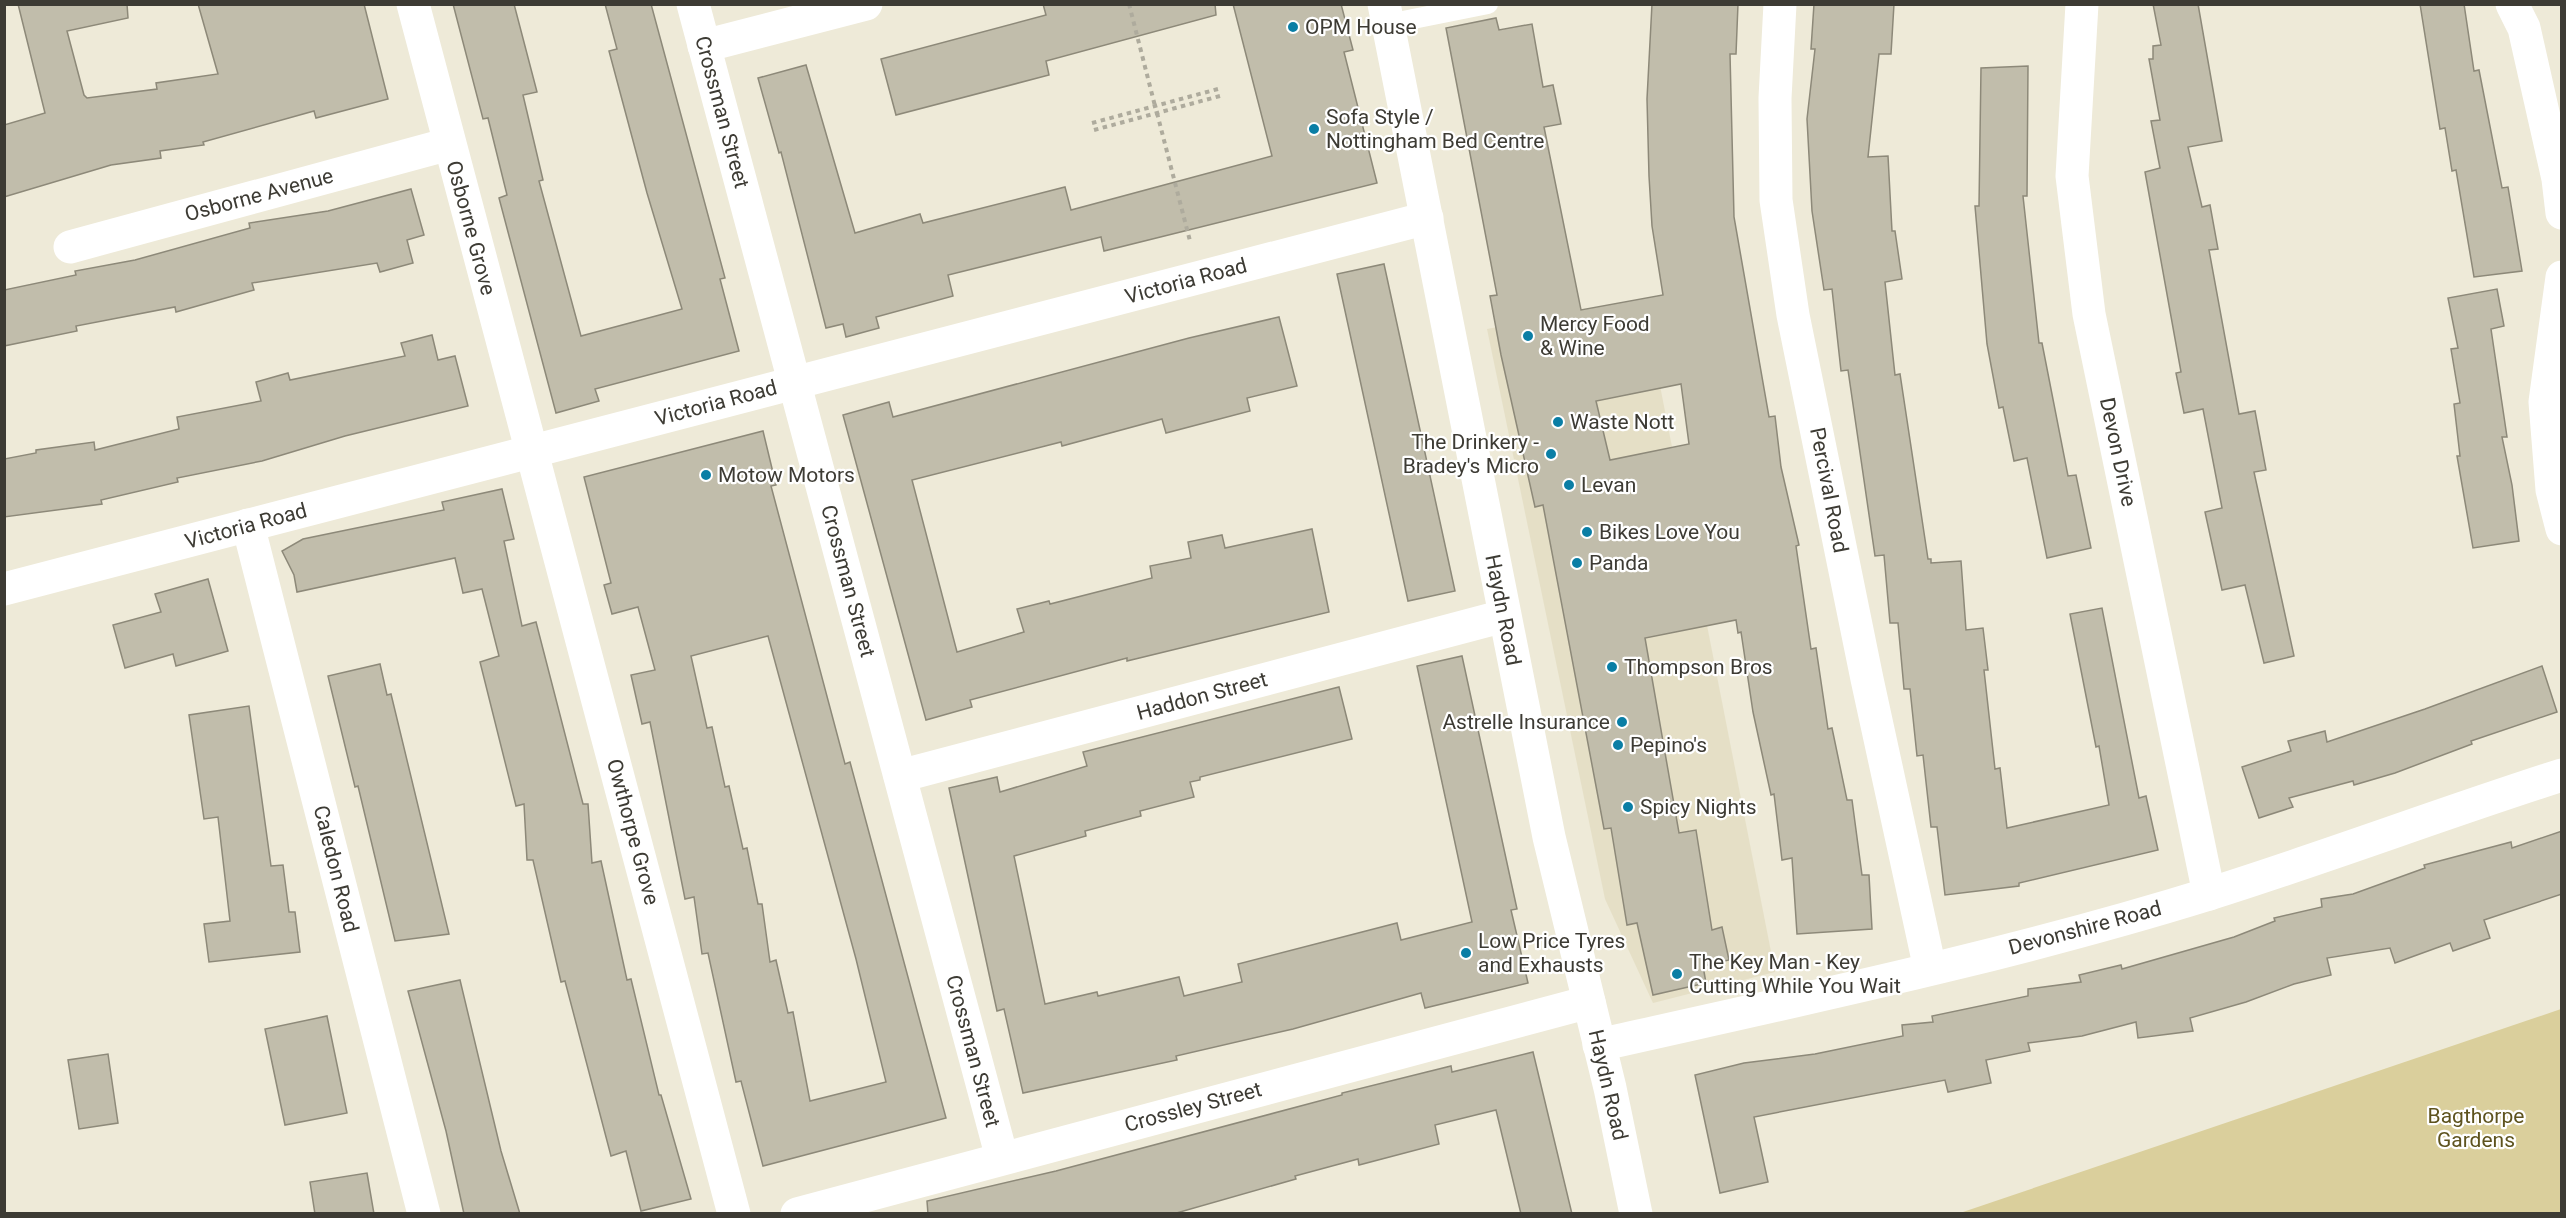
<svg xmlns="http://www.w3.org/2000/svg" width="2566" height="1218" font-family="Roboto,sans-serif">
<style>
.built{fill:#e5dfc6}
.green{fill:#dacf9c}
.building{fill:#c1bdab;stroke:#8d8979;stroke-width:1.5;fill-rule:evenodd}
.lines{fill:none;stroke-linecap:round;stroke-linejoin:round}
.path{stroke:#aeab9d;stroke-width:4;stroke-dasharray:4.5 4.5;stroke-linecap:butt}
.lane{stroke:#fff;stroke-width:20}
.street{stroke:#fff;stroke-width:33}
.secondary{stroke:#fff;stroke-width:33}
.poi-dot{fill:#0a7ea5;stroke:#fff;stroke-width:2}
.labels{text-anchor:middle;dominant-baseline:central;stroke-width:4.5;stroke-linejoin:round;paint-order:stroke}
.poi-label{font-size:21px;fill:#3d3b34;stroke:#fff;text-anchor:start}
.street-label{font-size:21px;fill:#3d3b34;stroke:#fff}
.park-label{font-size:21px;fill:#5e531e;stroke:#fff}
</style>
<rect width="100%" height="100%" fill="#eeead8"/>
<polygon class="built" points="1643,299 1775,972 1653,1003 1605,899 1487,329"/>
<polygon class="green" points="2561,1009 2561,1213 1960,1213"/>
<g class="building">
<polygon points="18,4 127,4 128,18 67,31 84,95 87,98 157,89 156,83 218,74 198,4 364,4 388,99 316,118 314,111 203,142 204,145 160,151 161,158 111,165 4,197 4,125 45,113"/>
<polygon points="453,4 514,4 537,92 523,95 543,180 539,181 581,336 682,309 647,193 609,51 617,49 605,4 651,4 725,278 720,279 739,351 595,389 599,401 556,413 499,198 507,195 488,118 483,119"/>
<polygon points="1043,4 1215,4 1216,15 1046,61 1049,75 896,115 881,59 1046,15"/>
<polygon points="1233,4 1341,4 1353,50 1344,52 1377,183 1104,251 1101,237 948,275 953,296 876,317 879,328 846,337 843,324 826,328 781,152 779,153 758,78 806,65 855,233 920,214 923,223 1065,187 1071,210 1272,156"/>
<path d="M 1652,4 L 1738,4 L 1736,54 L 1730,54 L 1734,217 L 1769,417 L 1775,416 L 1781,467 L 1799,545 L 1796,546 L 1811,649 L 1816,648 L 1828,729 L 1832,728 L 1847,800 L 1852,800 L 1862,875 L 1869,875 L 1872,929 L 1797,934 L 1792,858 L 1782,860 L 1774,794 L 1771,795 L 1753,712 L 1741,632 L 1738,633 L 1736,620 L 1645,638 L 1679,833 L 1696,830 L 1712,930 L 1722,927 L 1729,960 L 1703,966 L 1706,983 L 1653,995 L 1637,923 L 1627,925 L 1611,828 L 1604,829 L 1599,802 L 1543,505 L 1535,507 L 1501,355 L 1490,296 L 1497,295 L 1446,28 L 1496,18 L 1499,30 L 1532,24 L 1543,87 L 1553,85 L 1561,124 L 1544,127 L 1581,310 L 1663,295 L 1652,226 L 1649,176 L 1647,99 ZM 1681,384 L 1689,444 L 1610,460 L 1596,401 Z"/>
<polygon points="1814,4 1894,4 1891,54 1879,54 1868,157 1888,156 1892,231 1895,231 1902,279 1885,282 1895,375 1900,374 1928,559 1931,559 1931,563 1961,561 1966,630 1983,628 1988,670 1984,670 1995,769 2000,768 2007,828 2109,805 2099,746 2096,747 2070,614 2102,608 2139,798 2146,796 2158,850 2019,883 2019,886 1945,895 1937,827 1931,827 1923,755 1917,756 1910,689 1904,689 1898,623 1890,623 1884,555 1875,556 1848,370 1841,371 1832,289 1824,290 1812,211 1807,119 1815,49 1811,49"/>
<polygon points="2153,4 2198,4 2222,141 2188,147 2202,207 2210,205 2218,249 2209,250 2239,414 2255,411 2266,470 2254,472 2294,656 2264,663 2245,585 2222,590 2205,512 2222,508 2203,409 2184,413 2176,373 2181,372 2145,172 2160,168 2151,121 2160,120 2149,59 2153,59 2153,46 2161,45"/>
<polygon points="2420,4 2464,4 2474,71 2479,70 2502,188 2508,187 2522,271 2474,277 2456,170 2452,171 2445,128 2440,129"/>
<polygon points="2028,66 2027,196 2023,196 2039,343 2042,343 2068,476 2076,475 2091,548 2047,558 2027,458 2014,461 2003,407 1999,408 1987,344 1975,206 1979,206 1981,68"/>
<polygon points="411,189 424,235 407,240 413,263 380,272 377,263 252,283 254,290 176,312 175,307 76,326 77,331 4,346 4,290 76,275 75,271 135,260 250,228 249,223 328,211"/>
<polygon points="1384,264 1455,591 1408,601 1337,274"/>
<polygon points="2497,289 2504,326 2491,329 2507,437 2502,437 2512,485 2519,541 2473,548 2457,456 2460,456 2454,404 2460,403 2451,349 2458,348 2448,298"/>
<polygon points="1279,317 1297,386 1247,398 1250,411 1166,433 1162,419 1062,446 1061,442 912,480 957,652 1024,632 1017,609 1049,601 1050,604 1152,578 1150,566 1191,558 1188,542 1222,535 1225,548 1312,529 1329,612 1127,661 1127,658 970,700 972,707 926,720 843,415 889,402 893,417 1189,338"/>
<polygon points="432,335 438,360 455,356 468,406 345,436 262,461 177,478 178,482 101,500 102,504 4,517 4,459 36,453 36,450 94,442 95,450 179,429 177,417 261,401 256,382 288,373 290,380 405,356 401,343"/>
<path d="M 763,431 L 776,485 L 771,486 L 845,764 L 850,762 L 946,1118 L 763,1166 L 741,1081 L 736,1082 L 708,953 L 702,954 L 694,897 L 685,899 L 650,722 L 642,724 L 631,675 L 655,670 L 638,607 L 612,614 L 604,585 L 611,583 L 584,477 ZM 768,636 L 856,959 L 886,1082 L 810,1101 L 793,1012 L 788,1013 L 776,960 L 770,962 L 762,904 L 758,904 L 747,848 L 743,849 L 729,786 L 725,787 L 712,727 L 707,728 L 691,656 Z"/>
<polygon points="502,489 514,539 504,541 522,626 536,622 583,804 588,804 592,863 601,861 627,980 631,979 659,1095 661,1095 691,1199 641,1211 626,1151 611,1156 565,981 561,982 533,860 527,860 524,804 516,806 480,662 499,656 482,589 463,593 455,558 297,592 294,575 282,551 303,539 444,510 442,502"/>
<polygon points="208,579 228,651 176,666 173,654 125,668 113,625 161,612 155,594"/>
<polygon points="1462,656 1517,909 1511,910 1528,983 1425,1008 1421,993 1293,1029 1176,1056 1177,1060 1023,1093 1004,1009 997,1011 949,788 997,777 1000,792 1087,766 1083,752 1339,687 1352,739 1200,777 1200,780 1190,782 1194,797 1140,811 1141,816 1085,831 1086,836 1014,856 1045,1004 1097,992 1098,996 1179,977 1184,996 1242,982 1238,964 1397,923 1401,940 1472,922 1417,666"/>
<polygon points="380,664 387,695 391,694 449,934 395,941 358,786 355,787 328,676"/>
<polygon points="2542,666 2557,712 2471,741 2472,744 2395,773 2354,785 2353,781 2289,798 2293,807 2259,818 2242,767 2291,751 2288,741 2325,731 2327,742 2425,709"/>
<polygon points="249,706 271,866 283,865 289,912 295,912 300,952 209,962 204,924 230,921 218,817 204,819 189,715"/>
<polygon points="2562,831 2562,894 2484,920 2490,938 2453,951 2450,943 2395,963 2390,948 2327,958 2331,975 2294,984 2246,1002 2190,1018 2193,1031 2138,1038 2136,1022 2082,1036 2028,1043 2030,1051 1986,1060 1991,1083 1948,1092 1945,1080 1754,1117 1768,1182 1720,1193 1695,1075 1744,1063 1815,1054 1903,1036 1902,1025 1933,1022 1932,1016 2028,996 2028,989 2081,982 2079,975 2121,965 2122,969 2234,937 2275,921 2274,918 2322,907 2321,899 2353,894 2425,868 2424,865 2511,842 2512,848"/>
<polygon points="460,980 501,1151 520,1214 464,1214 446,1131 408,991"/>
<polygon points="327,1016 347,1113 285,1125 265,1029"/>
<polygon points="1533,1052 1572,1214 1521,1214 1496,1110 1435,1125 1439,1144 1359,1165 1358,1159 1295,1176 1296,1179 1173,1214 928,1214 927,1201 1056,1171 1342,1095 1342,1093 1451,1066 1452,1072"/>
<polygon points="108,1054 118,1123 79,1129 68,1060"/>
<polygon points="367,1173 374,1214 315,1214 310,1182"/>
</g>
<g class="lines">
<g class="path">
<polyline points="1129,4 1155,106"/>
<polyline points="1157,113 1190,241"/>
<polyline points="1092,123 1218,89"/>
<polyline points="1094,130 1220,96"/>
</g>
<polyline class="lane" points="1388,24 1488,4"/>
<g class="street">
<polyline points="413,4 734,1214"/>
<polyline points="693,4 1002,1158"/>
<polyline points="1780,4 1775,98 1776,200 1793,315 1867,679 1930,969"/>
<polyline points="2082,4 2072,176 2089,314 2209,894"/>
<polyline points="2512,4 2524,28 2558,179 2562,213"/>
<polyline points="704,46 866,4"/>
<polyline points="70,247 449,144"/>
<polyline points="2562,277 2545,402 2552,490 2562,529"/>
<polyline points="248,525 424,1214"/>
<polyline points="4,589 1427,218"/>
<polyline points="900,776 1504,616"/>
<path d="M 1599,1045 C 1803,999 2009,956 2209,894 C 2327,857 2443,813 2562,775"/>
<polyline points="797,1214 1589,1002"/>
</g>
<polyline class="secondary" points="1384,4 1549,837 1610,1088 1636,1214"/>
</g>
<g class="poi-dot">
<circle cx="1293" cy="27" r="6"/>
<circle cx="1314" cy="129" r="6"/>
<circle cx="1528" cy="336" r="6"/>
<circle cx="1558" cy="422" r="6"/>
<circle cx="1551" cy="454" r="6"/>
<circle cx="706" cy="475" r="6"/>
<circle cx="1569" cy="485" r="6"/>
<circle cx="1587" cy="532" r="6"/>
<circle cx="1577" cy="563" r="6"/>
<circle cx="1612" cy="667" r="6"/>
<circle cx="1622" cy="722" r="6"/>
<circle cx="1618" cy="745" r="6"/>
<circle cx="1628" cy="807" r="6"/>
<circle cx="1466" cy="953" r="6"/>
<circle cx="1677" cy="974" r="6"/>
</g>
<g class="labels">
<g class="poi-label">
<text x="1305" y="27">OPM House</text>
<text x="1326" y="117">Sofa Style /<tspan x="1326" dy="24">Nottingham Bed Centre</tspan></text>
<text x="1540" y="324">Mercy Food<tspan x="1540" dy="24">&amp; Wine</tspan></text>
<text x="1570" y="422">Waste Nott</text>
<text x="1539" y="442" text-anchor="end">The Drinkery -<tspan x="1539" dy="24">Bradey's Micro</tspan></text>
<text x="718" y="475">Motow Motors</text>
<text x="1581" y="485">Levan</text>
<text x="1599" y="532">Bikes Love You</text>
<text x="1589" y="563">Panda</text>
<text x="1624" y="667">Thompson Bros</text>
<text x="1610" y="722" text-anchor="end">Astrelle Insurance</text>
<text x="1630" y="745">Pepino's</text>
<text x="1640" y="807">Spicy Nights</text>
<text x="1478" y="941">Low Price Tyres<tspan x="1478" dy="24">and Exhausts</tspan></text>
<text x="1689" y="962">The Key Man - Key<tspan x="1689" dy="24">Cutting While You Wait</tspan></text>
</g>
<g class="street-label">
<text transform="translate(722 112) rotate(75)">Crossman Street</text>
<text transform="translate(259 195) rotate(-15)">Osborne Avenue</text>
<text transform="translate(471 228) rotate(75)">Osborne Grove</text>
<text transform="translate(1186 281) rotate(-15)">Victoria Road</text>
<text transform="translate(716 403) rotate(-15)">Victoria Road</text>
<text transform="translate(2118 452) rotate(78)">Devon Drive</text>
<text transform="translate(1829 490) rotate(79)">Percival Road</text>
<text transform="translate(246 526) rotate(-15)">Victoria Road</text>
<text transform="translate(848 581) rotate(75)">Crossman Street</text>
<text transform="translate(1503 610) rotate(79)">Haydn Road</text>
<text transform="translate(1202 696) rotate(-15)">Haddon Street</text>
<text transform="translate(633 832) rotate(75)">Owthorpe Grove</text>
<text transform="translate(336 869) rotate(76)">Caledon Road</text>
<text transform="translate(2085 928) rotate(-15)">Devonshire Road</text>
<text transform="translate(973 1051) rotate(75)">Crossman Street</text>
<text transform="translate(1608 1085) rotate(77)">Haydn Road</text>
<text transform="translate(1193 1107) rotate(-15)">Crossley Street</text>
</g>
<g class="park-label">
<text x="2476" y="1116">Bagthorpe<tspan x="2476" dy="24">Gardens</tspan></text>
</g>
</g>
<rect width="2566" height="1218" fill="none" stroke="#3d3b34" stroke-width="12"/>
</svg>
